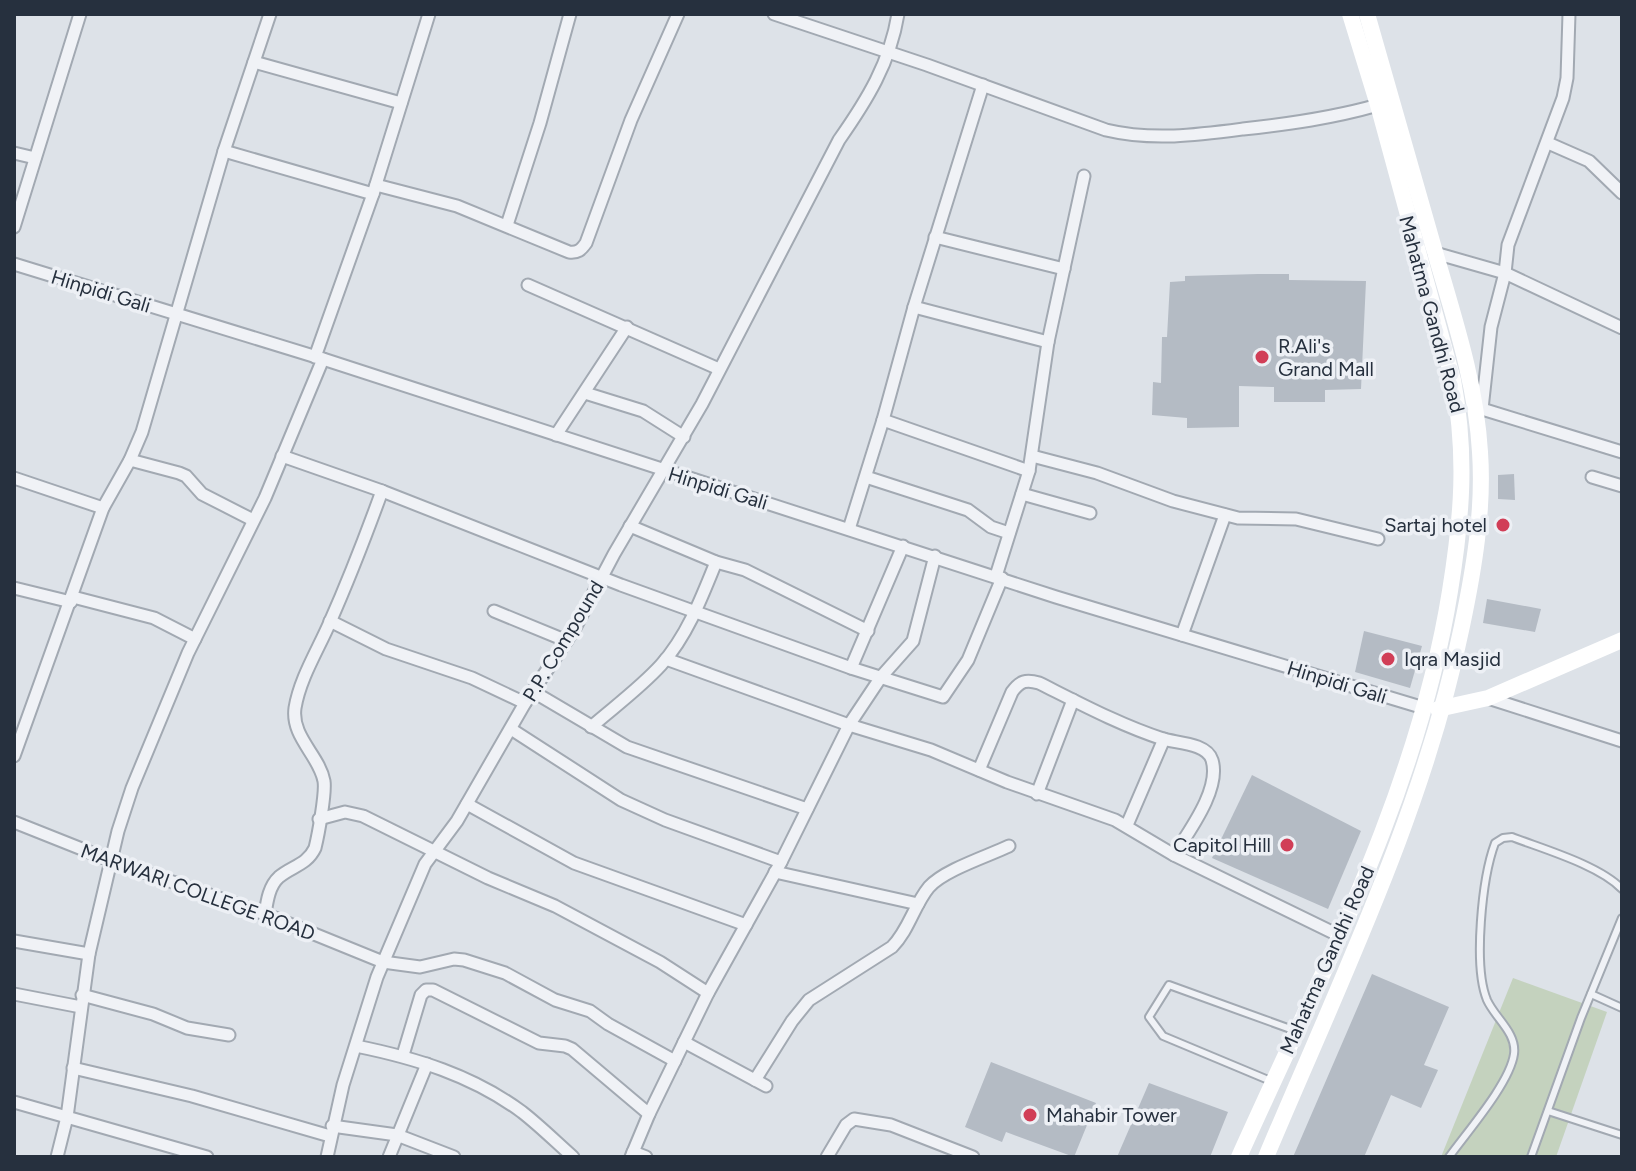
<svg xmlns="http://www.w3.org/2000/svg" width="1636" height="1171" font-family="Figtree,sans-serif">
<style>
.green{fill:#c4d2be}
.building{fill:#b4bbc4}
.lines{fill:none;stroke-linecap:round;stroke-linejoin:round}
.lane-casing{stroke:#a2a9b2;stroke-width:10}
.street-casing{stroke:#a2a9b2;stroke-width:15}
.lane{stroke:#f0f2f6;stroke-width:6}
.street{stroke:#f0f2f6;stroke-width:11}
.secondary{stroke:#fff;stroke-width:16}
.poi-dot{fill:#d13e57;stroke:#edf0f5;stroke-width:3}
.labels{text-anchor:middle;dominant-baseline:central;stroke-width:7;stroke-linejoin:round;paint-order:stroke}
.street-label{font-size:20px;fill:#26303e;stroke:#edf0f5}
.poi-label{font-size:20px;fill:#26303e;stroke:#edf0f5;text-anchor:start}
</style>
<rect width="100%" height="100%" fill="#dde2e8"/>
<polygon class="green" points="1513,978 1607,1012 1556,1157 1441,1157"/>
<g class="building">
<polygon points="1258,274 1289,274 1289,280 1366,281 1361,389 1325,390 1325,402 1274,402 1274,387 1239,386 1239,427 1187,428 1187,418 1152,415 1153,382 1161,383 1162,337 1167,337 1170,282 1185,281 1185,276"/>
<polygon points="1514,474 1515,500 1498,499 1498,475"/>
<polygon points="1487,599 1541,609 1535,632 1483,623"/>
<polygon points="1364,631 1422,646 1410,688 1355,672"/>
<polygon points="1252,775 1361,831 1328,909 1212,858"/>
<polygon points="1372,974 1449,1007 1424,1065 1438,1070 1421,1108 1391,1095 1364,1157 1293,1157"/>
<polygon points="991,1062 1096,1103 1074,1157 1006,1132 1002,1142 965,1127"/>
<polygon points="1149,1083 1228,1112 1210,1157 1117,1157"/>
</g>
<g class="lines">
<g class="lane-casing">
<g id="lane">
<polyline points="1591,994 1622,1008"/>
<polyline points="1273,1082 1163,1036 1149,1017 1169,985 1296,1031"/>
<polyline points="1548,1111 1622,1135"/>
<path d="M 1449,1157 C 1467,1132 1510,1083 1514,1054 C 1517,1033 1495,1018 1487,1000 C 1473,966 1482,878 1495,843 L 1503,838 L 1512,837 C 1543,849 1599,865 1622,889"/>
<polyline points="1531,1157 1581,1018 1622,918"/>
</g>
</g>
<g class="street-casing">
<g id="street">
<path d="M 774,14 L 927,65 L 1106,130 C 1152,141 1197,135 1243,129 C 1289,124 1333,118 1378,105"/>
<polyline points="254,62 401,103"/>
<polyline points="1548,143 1589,161 1622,193"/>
<polyline points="224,151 373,194"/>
<polyline points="14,153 35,158"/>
<path d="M 376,185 L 457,206 L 569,252 C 578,253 581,250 586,243 L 631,120 L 678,14"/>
<polyline points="507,225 540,123 570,14"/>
<polyline points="14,227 80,14"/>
<polyline points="935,237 1064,269"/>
<polyline points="1435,253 1505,273 1622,328"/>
<polyline points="14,264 323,359 1056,597 1424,708"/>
<polyline points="528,285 719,369"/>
<polyline points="914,307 1048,342"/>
<polyline points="315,357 373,194 429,14"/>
<polyline points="585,393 643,411 684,437"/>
<polyline points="1482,409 1622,452"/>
<polyline points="1477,415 1482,409 1491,327 1505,273 1508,245 1563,98 1567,78 1569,14"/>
<polyline points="883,420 1029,471"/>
<polyline points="556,435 627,327"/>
<polyline points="282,456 382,491 621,585 851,668 943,697 968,660 1002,578"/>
<polyline points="1032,456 1097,473 1173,501 1238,518 1296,519 1378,539"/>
<polyline points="130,460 179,473 186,476 202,494 253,520"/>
<polyline points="866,477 968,510 991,527 1009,533"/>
<polyline points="1592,477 1622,486"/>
<polyline points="14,478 103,508"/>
<polyline points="1022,494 1090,513"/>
<polyline points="630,526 716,562 745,570 868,631"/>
<polyline points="849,529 883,420 914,307 983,85"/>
<polyline points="996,576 1029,471 1048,342 1084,176"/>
<polyline points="14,588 71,602"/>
<polyline points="73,597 154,618 195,639"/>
<polyline points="494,611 567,641"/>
<polyline points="330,621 386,649 472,678 525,703"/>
<polyline points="1182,635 1225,515"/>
<polyline points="666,659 849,725 931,750 1007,782 1115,820 1174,855 1338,935"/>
<polyline points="851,668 903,546"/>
<polyline points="532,691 627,747 807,809"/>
<polyline points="1488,698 1622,741"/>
<path d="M 591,727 C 614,707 640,688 661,665 C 687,636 702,597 716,562"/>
<polyline points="511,729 621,800 665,820 781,862"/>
<polyline points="14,756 103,508 130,460 142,432 224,151 270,14"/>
<path d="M 979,770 L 1012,692 C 1020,681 1026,679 1039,683 C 1079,703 1120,725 1163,739 C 1176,743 1207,743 1212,760 C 1221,789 1189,831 1174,855"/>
<polyline points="1037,794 1073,700"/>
<polyline points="467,804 574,863 746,925"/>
<polyline points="319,819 345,812 363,816 488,878 555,906 660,962 708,993"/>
<polyline points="14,822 112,861 265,914 383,962 420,967 454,959 464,960 505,973 555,1000 590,1011 608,1024 675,1061"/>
<polyline points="1127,825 1164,739"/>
<polyline points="775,872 918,904"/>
<path d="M 265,914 C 267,901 269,886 279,877 C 292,866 307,865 315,848 C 318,836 326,793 324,781 C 319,755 291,737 295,708 C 300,678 318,650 330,622 C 349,579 366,535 382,491"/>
<polyline points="14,941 89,954"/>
<polyline points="14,994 81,1007"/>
<polyline points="82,995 153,1014 187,1028 229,1035"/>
<polyline points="684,1042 766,1086"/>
<path d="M 356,1046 C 415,1058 472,1075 522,1112 C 540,1126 556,1142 573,1157"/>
<polyline points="403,1055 421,995 426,990 433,990 539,1043 565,1046 572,1049 649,1114"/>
<polyline points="73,1068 192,1096 330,1136"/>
<path d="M 755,1080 L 792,1021 L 809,1000 L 892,947 C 909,930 914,905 929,887 C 944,870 988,856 1009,846"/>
<polyline points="14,1102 207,1157"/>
<polyline points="332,1126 397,1135 454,1157"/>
<polyline points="633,1152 646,1157"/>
<polyline points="57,1157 67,1117 89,954 118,831 132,788 188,653 265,498 323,359"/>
<path d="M 327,1157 L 343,1085 L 377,977 L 425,864 L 457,821 L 525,703 L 575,628 L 614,554 L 702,404 L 839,140 C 867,100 890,63 898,14"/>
<polyline points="389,1157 427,1064"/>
<polyline points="631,1157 649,1114 708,993 781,862 849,725 881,677 913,641 935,556"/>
<polyline points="827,1157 846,1125 854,1119 891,1125 973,1157"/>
</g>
</g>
<use href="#lane" class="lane"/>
<use href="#street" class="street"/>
<g class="secondary">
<polyline points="1438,709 1488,698 1622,640"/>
<path d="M 1239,1157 C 1321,974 1418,791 1450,591 C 1462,517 1467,455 1453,380 L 1378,105 L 1350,14"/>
<path d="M 1266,1157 C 1339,983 1424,811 1462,626 C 1474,569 1484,510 1480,452 C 1476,383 1454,318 1435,252 C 1412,173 1390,93 1367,14"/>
</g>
</g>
<g class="poi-dot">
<circle cx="1262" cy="357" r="8"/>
<circle cx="1503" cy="525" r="8"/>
<circle cx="1388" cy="659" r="8"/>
<circle cx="1287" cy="845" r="8"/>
<circle cx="1030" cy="1115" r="8"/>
</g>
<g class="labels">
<g class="street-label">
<text transform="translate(101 291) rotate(17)">Hinpidi Gali</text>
<text transform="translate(1432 314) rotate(75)">Mahatma Gandhi Road</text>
<text transform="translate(718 488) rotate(17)">Hinpidi Gali</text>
<text transform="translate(563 641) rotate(-59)">P.P. Compound</text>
<text transform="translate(1337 682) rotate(17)">Hinpidi Gali</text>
<text transform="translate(198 892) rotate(20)">MARWARI COLLEGE ROAD</text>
<text transform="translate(1327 960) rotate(-66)">Mahatma Gandhi Road</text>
</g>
<g class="poi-label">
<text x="1278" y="346">R.Ali's<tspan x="1278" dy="23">Grand Mall</tspan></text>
<text x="1487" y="525" text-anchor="end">Sartaj hotel</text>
<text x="1404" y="659">Iqra Masjid</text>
<text x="1271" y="845" text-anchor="end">Capitol Hill</text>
<text x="1046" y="1115">Mahabir Tower</text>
</g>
</g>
<rect width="1636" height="1171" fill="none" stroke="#26303e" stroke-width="32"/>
</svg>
